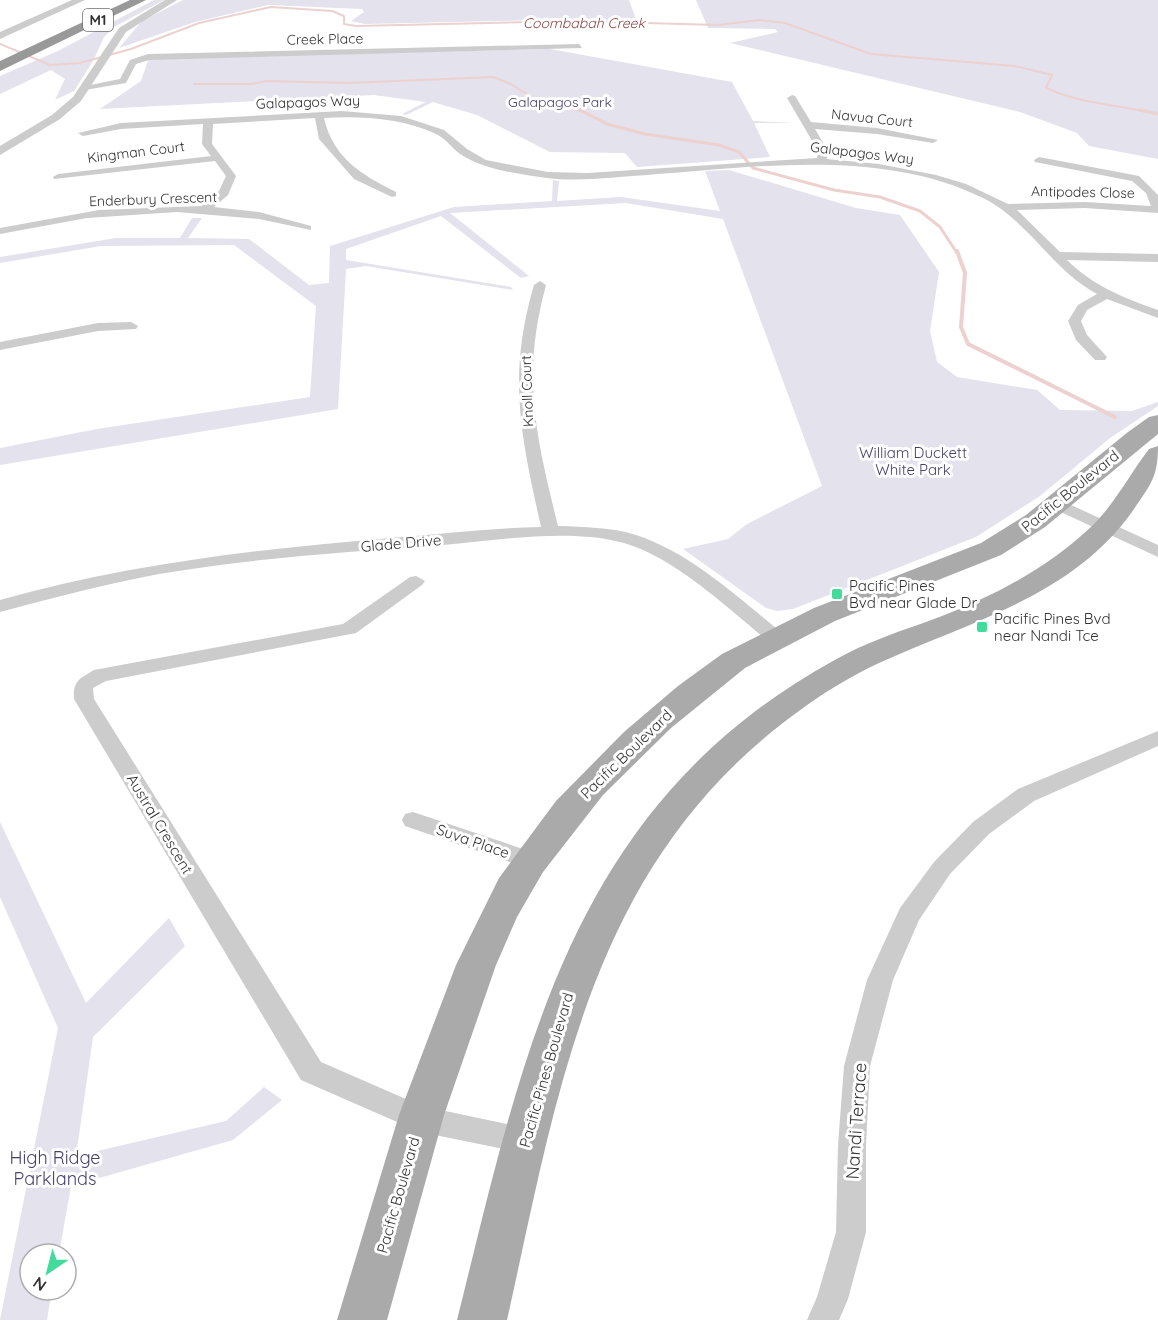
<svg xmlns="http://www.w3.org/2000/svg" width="1158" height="1320" font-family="Quicksand,sans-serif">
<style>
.green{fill:#e3e2ed}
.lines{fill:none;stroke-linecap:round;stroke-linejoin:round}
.stream-far2{stroke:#ecd1cf;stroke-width:2}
.stream-far1{stroke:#ecd1cf;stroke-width:3}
.stream{stroke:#ecd1cf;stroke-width:4}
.minor{fill:#ccc;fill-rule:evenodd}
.tertiary{fill:#ccc;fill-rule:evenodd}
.primary{fill:#aaa;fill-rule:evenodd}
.motorway{fill:#999;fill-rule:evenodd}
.poi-dot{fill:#42db9b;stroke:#fff;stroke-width:2}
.labels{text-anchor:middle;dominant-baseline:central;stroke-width:6;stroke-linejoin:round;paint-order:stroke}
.shield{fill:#fff;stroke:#707070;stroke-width:1.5}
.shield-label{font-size:14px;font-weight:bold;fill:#323232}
.far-water-label{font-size:14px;font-style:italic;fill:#904744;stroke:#fff}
.far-street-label{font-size:14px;fill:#323232;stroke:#fff}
.far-park-label{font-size:14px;fill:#49416c;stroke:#fff}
.park-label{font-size:15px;fill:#49416c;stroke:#fff}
.street-label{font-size:15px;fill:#323232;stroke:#fff}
.poi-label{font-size:15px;fill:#323232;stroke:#fff;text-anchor:start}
.near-street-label{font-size:18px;fill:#323232;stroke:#fff}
.near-park-label{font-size:18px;fill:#49416c;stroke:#fff}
</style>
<rect width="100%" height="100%" fill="#fff"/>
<g class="green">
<polygon points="154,0 164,0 114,27 104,37 94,59 74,91 55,100 65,79 51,70 0,94 0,76 58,51"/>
<polygon points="183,0 629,0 637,22 537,20 365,24 351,21 364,12 362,9 268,5 195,22 119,48 142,21"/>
<polygon points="696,0 1158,0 1158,159 1089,146 1077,133 1020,112 730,43 778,32 775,29 708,28"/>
<polygon points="550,49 732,82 753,121 795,123 754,123 770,157 637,167 625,153 550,152 477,115 433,102 406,115 402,114 426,102 374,95 100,109 141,81 149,58"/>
<polygon points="729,170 856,208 900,215 939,272 930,331 937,362 957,377 1037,390 1060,410 1132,411 1158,402 1158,406 1110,438 1040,496 976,537 793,609 777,611 766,608 683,549 728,539 747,524 822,486 723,219 626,203 450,213 529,276 521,278 441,216 346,249 346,260 511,287 513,290 366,266 346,269 338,409 0,465 0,448 97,429 310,397 316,306 234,245 101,246 0,263 0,257 116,238 180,238 192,218 202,218 188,238 249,239 309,285 329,283 330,246 454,207 552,201 553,180 559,181 557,201 621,197 720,211 705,171"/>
<polygon points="0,822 86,1003 169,918 185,946 93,1037 76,1156 226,1121 264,1087 282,1100 233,1140 71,1186 59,1254 30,1254 30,1290 52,1290 47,1320 0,1320 58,1028 0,897"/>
</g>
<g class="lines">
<g class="stream-far2">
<path d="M 0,44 L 50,65 L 80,63 L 131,49 L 199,23 L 271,7 L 332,11 L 344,16 L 344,24 L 356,26 L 573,21 L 718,25 L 759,20 L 785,23 L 871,54 L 1015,66 L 1052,75 L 1046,88 C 1079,103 1112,104 1147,112"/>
<polyline points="194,84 252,84 267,81 348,83 493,77 511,84 536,100 585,112"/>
</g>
<g class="stream-far1">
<polyline points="580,110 607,124 645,134 719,145 739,152 753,168 834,190 880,197 920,211 940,227 957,253"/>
<polyline points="1140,110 1158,114"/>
</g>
<polyline class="stream" points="957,251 965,273 961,327 968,344 1115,417"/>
<g class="minor">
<polygon points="579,44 582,48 149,60 136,64 126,83 85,90 80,87 120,79 130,60 148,54"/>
<path d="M 792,95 L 795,96 L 811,122 L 877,128 L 938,140 L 933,143 L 877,134 L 815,129 L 828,151 L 827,159 L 879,164 L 936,175 L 966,184 L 1008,204 L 1085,202 L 1151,206 L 1146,193 L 1132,181 L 1035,162 L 1034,160 L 1039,157 L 1139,176 L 1158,195 L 1158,213 L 1085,208 L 1017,210 L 1060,252 L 1158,254 L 1158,262 L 1067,260 C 1093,286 1124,298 1158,310 L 1158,318 L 1107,299 L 1087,310 L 1081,321 L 1087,335 L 1107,357 L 1105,360 L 1095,360 L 1076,340 L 1068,321 L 1078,305 L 1097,294 C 1052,270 1029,221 983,198 C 882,148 755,167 647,175 C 614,177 580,182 547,178 C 519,174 484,170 460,154 C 452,148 445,138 436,134 C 402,118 361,116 324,118 C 333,158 362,175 396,192 L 396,196 L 392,197 L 354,179 L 319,139 L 315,118 L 213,124 L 212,144 L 236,176 L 228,195 L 214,207 L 259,212 L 311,226 L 311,230 L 259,219 L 177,212 L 87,218 L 0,234 L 0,228 L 99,210 L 201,206 L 219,191 L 226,176 L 215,161 L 54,179 L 53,177 L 58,174 L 211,156 L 202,144 L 203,124 L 121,129 L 83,136 L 78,133 L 121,123 L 342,111 L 401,116 L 444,130 L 467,149 L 486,160 L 548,172 L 588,173 L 817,158 L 818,151 L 787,98 Z"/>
<path d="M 540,281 L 546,285 C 521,376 536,437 558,526 C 584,527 611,527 636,535 C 691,553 739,598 783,634 L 786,638 L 783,642 L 769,642 C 729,609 674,557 624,543 C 571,528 498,540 443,545 C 349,552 253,558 159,574 C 105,584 53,598 0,612 L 0,600 C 128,564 258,549 391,538 C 441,534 491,528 541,527 C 521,437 507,376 534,285 Z"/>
<polygon points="131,322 138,326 136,329 98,331 0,350 0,342 98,323"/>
<polygon points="1058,499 1158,545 1158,557 1052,508 1050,504 1052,500"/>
<path d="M 416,576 L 425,581 L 422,585 L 356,633 L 106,681 L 93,688 L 94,699 L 321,1062 L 422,1106 L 534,1130 L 538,1140 L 534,1150 L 524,1153 L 420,1132 L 301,1080 L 74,699 C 73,681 79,679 94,670 L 343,624 L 410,577 Z"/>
<polygon points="1158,731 1158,746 1034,801 989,834 950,874 919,920 893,980 870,1066 866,1145 866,1232 848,1299 839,1320 807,1320 817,1297 836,1232 838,1145 844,1066 867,980 900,908 934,862 973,822 1018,789"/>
<polygon points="413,812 541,855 545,861 541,867 533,870 405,826 402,820 405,814"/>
</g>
<g class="tertiary">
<polygon points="72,0 85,0 0,39 0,32"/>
<polygon points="165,0 177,0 126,32 81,101 60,119 0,155 0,146 52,115 73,97 119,28"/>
</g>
<g class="primary">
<polygon points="1158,415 1158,434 1045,527 1001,555 835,621 745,668 671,728 603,795 543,872 517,917 496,965 444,1115 387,1320 337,1320 399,1115 456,965 499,878 556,801 624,732 678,686 722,654 814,608 981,543 1026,515 1128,432 1149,417"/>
<path d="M 1158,446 C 1158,477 1151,484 1134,509 C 1073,597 970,621 879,663 C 851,676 823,693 799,711 C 591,861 559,1087 507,1320 L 457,1320 C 524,1052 569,807 833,661 C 867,641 905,630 942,616 C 998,594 1049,567 1093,525 C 1115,503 1130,474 1149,449 Z"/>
</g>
<polygon class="motorway" points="130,0 146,0 0,71 0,61"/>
</g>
<g class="poi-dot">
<rect x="831" y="588" width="12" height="12" rx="3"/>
<rect x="976" y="621" width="12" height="12" rx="3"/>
</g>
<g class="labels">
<rect class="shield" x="83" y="9" width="30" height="22" rx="4.5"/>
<g class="shield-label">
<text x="98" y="20">M1</text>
</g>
<g class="far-water-label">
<text x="584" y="23">Coombabah Creek</text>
</g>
<g class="far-street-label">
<text transform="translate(325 39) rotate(-1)">Creek Place</text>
<text transform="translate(308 102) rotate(-2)">Galapagos Way</text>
<text transform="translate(872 118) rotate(6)">Navua Court</text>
<text transform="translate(136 152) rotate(-7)">Kingman Court</text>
<text transform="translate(862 153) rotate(7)">Galapagos Way</text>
<text transform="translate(1083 192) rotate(1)">Antipodes Close</text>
<text transform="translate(153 199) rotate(-2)">Enderbury Crescent</text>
<text transform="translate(527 391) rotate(-92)">Knoll Court</text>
</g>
<g class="far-park-label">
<text x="560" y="102">Galapagos Park</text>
</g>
<g class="park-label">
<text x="913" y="452">William Duckett<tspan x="913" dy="17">White Park</tspan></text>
</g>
<g class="street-label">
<text transform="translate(1070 491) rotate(-39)">Pacific Boulevard</text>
<text transform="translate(401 543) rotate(-5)">Glade Drive</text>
<text transform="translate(626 754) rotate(-44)">Pacific Boulevard</text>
<text transform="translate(160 824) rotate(59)">Austral Crescent</text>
<text transform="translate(473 841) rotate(19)">Suva Place</text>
<text transform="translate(546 1070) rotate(-74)">Pacific Pines Boulevard</text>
<text transform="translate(398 1195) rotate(-74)">Pacific Boulevard</text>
</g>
<g class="poi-label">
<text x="849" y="585">Pacific Pines<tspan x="849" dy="17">Bvd near Glade Dr</tspan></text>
<text x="994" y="618">Pacific Pines Bvd<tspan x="994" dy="17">near Nandi Tce</tspan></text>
</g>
<g class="near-street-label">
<text transform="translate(856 1121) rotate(-86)">Nandi Terrace</text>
</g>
<g class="near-park-label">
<text x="55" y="1157">High Ridge<tspan x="55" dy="21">Parklands</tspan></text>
</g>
</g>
<g transform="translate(48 1272) rotate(215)"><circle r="28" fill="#ffffff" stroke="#adadad" stroke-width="1.5"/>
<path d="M0-4.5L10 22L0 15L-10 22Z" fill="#42db9b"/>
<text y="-9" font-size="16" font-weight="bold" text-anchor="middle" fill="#323232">N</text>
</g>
</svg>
